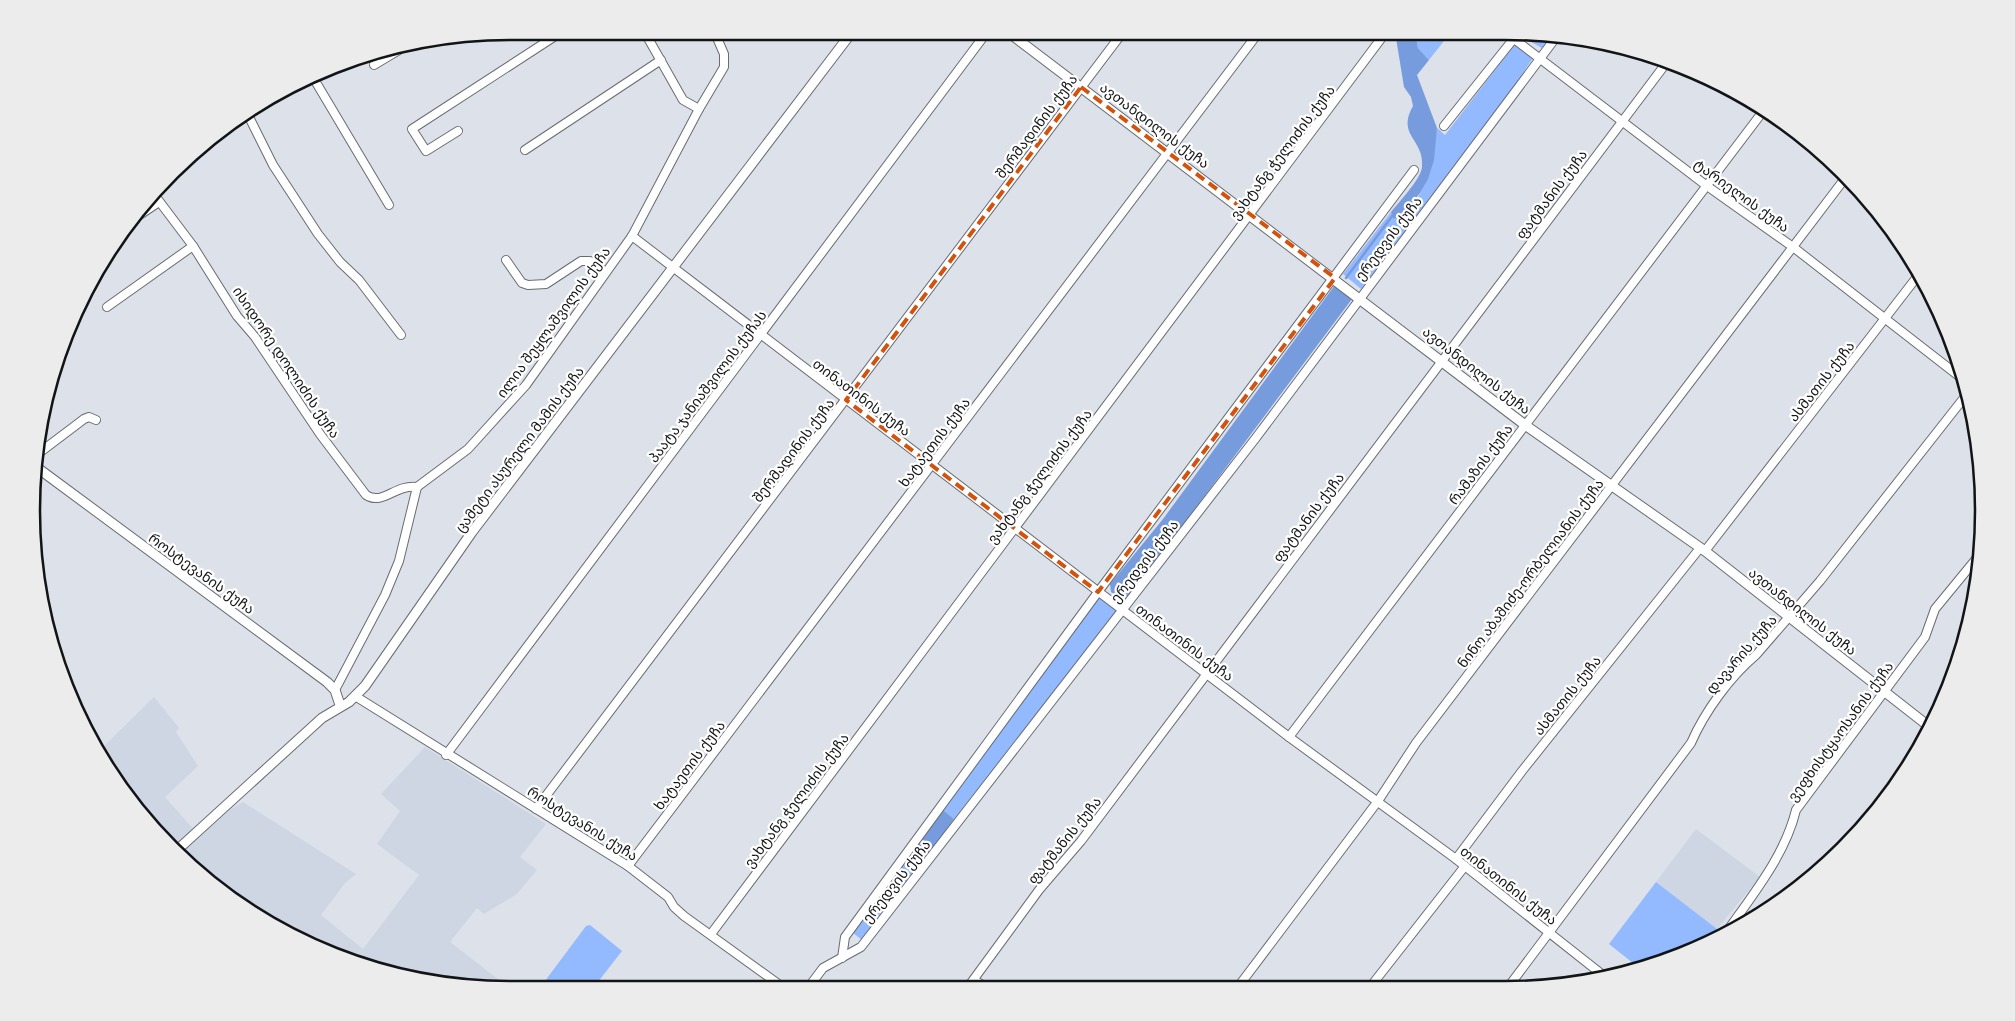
<svg xmlns="http://www.w3.org/2000/svg" width="2015" height="1021" font-family="'Noto Serif','Noto Sans Georgian',serif">
<style>
.built{fill:#ced6e4}
.green{fill:#93b9fe}
.forest{fill:#779cde}
.lines{fill:none;stroke-linecap:round;stroke-linejoin:round}
.stream{stroke:#779bde;stroke-width:2.5}
.minor-casing{stroke:#686c72;stroke-width:10}
.tertiary-casing{stroke:#686c72;stroke-width:11}
.minor{stroke:#fff;stroke-width:8}
.tertiary{stroke:#fff;stroke-width:9}
.marked{fill:none;stroke:#d3520d;stroke-width:4;stroke-dasharray:10 6;stroke-linejoin:round}
.labels{text-anchor:middle;dominant-baseline:central;stroke-width:4.5;stroke-linejoin:round;paint-order:stroke}
.street-label{font-size:14px;fill:#121416;stroke:#fff}
.rim{fill:none;stroke:#121416;stroke-width:2.5}
</style>
<rect width="100%" height="100%" fill="#dde2ea"/>
<g class="built">
<polygon points="154,697 179,728 176,732 198,766 165,797 194,830 172,849 100,750"/>
<polygon points="425,747 546,824 520,857 537,870 517,894 484,914 477,908 450,942 511,989 479,989 387,973 299,940 180,855 231,809 243,802 356,874 345,883 321,915 363,949 419,875 377,844 400,811 381,794"/>
<polygon points="1696,829 1760,877 1717,929 1656,882"/>
</g>
<g class="green">
<polygon points="1415,32 1451,32 1429,60 1418,48"/>
<polygon points="1524,32 1552,35 1542,48 1524,38"/>
<path d="M 1515,44 L 1533,58 L 1510,92 L 1361,289 L 1343,274 L 1391,212 L 1393,219 C 1425,210 1433,156 1437,128 L 1445,135 Z"/>
<polygon points="1098,599 1102,599 1116,610 1115,612 954,819 943,810"/>
<polygon points="908,857 920,866 862,940 853,933"/>
<path d="M 1656,882 L 1717,929 C 1696,956 1670,958 1638,967 L 1609,944 Z"/>
<polygon points="590,925 622,951 594,987 596,988 539,989 586,926"/>
</g>
<g class="forest">
<path d="M 1395,32 L 1415,32 L 1418,48 L 1429,60 L 1417,75 L 1437,128 L 1434,160 L 1428,179 L 1420,193 L 1402,216 L 1393,219 L 1391,212 C 1399,202 1421,179 1422,167 C 1425,139 1396,136 1413,106 L 1411,97 L 1404,87 Z"/>
<polygon points="1335,285 1352,299 1135,589 1123,600 1111,592 1110,584 1163,519"/>
<polygon points="943,810 954,819 920,866 908,857"/>
</g>
<g class="lines">
<g class="stream">
<polyline points="1346,278 1425,172 1428,123 1410,74 1400,32"/>
<polyline points="1242,428 1243,415 1337,290"/>
</g>
<g class="minor-casing">
<g id="minor">
<polyline points="644,31 683,100 699,109"/>
<polyline points="1505,32 1707,186 1793,247 1964,380"/>
<polyline points="374,65 399,50"/>
<polyline points="314,79 389,205"/>
<polyline points="248,115 273,165 318,234 340,262 359,280 401,335"/>
<polyline points="1444,126 1519,32"/>
<polyline points="458,131 426,151 412,129 563,31"/>
<polyline points="525,150 661,60"/>
<path d="M 156,197 L 193,246 L 237,316 L 255,337 L 320,434 L 366,495 C 383,506 395,484 417,487"/>
<polyline points="138,216 159,202"/>
<polyline points="632,236 1289,737 1456,859 1604,976"/>
<polyline points="506,260 522,283 528,285 546,284 581,261 590,261 605,272"/>
<polyline points="107,307 193,246"/>
<polyline points="39,453 84,419 89,417 96,420"/>
<polyline points="1705,551 1920,273"/>
<polyline points="335,690 385,595 399,561 417,487 468,449 526,385 632,236 699,109 724,67 724,54 714,31"/>
<polyline points="355,696 628,866 668,897 674,907 684,916 784,988"/>
<polyline points="1289,737 1764,110"/>
<polyline points="446,755 987,32"/>
<polyline points="536,809 1123,32"/>
<polyline points="1456,859 1522,771 1700,548"/>
<polyline points="628,866 1259,32"/>
<path d="M 1728,930 C 1754,893 1785,855 1796,810 L 1925,637 L 1935,609 L 1981,553"/>
<polyline points="711,934 1386,32"/>
<polyline points="842,958 845,937 1098,592 1414,170"/>
<polyline points="974,980 986,987"/>
<polyline points="1371,986 1465,866"/>
<path d="M 1509,986 L 1691,743 C 1705,711 1730,677 1756,655 L 1820,581 L 1967,394"/>
<polyline points="968,987 1039,890 1081,841 1667,62"/>
<polyline points="1238,987 1378,801 1416,743 1846,177"/>
<polyline points="808,988 823,968 861,947 1255,439 1557,36"/>
</g>
</g>
<g class="tertiary-casing">
<g id="tertiary">
<polyline points="1008,32 1525,425 1705,551 1931,728"/>
<polyline points="39,469 327,682 335,690 340,705"/>
<polyline points="175,852 322,718 349,702 365,686 472,532 852,32"/>
</g>
</g>
<use href="#minor" class="minor"/>
<use href="#tertiary" class="tertiary"/>
</g>
<path class="marked" d="M 1081,87 L 1335,278 L 1098,592 L 846,400 Z"/>
<g class="labels">
<g class="street-label">
<text transform="translate(1155 125) rotate(37)">ავთანდილის ქუჩა</text>
<text transform="translate(1036 126) rotate(-53)">შერმადინის ქუჩა</text>
<text transform="translate(1282 152) rotate(-53)">ვახტანგ ჭელიძის ქუჩა</text>
<text transform="translate(1551 194) rotate(-53)">ფატმანის ქუჩა</text>
<text transform="translate(1742 195) rotate(36)">ტარიელის ქუჩა</text>
<text transform="translate(1388 238) rotate(-53)">ერედვის ქუჩა</text>
<text transform="translate(553 322) rotate(-54)">ილია შეყლაშვილის ქუჩა</text>
<text transform="translate(287 362) rotate(56)">ისიდორე დოლიძის ქუჩა</text>
<text transform="translate(1477 370) rotate(38)">ავთანდილის ქუჩა</text>
<text transform="translate(1821 381) rotate(-52)">ასმათის ქუჩა</text>
<text transform="translate(707 386) rotate(-53)">პაატა ჯანიაშვილის ქუჩას</text>
<text transform="translate(862 397) rotate(37)">თინათინის ქუჩა</text>
<text transform="translate(934 442) rotate(-53)">ხატაეთის ქუჩა</text>
<text transform="translate(519 449) rotate(-53)">ცამეტი ასურელი მამის ქუჩა</text>
<text transform="translate(793 450) rotate(-53)">შერმადინის ქუჩა</text>
<text transform="translate(1480 464) rotate(-53)">რამაზის ქუჩა</text>
<text transform="translate(1039 476) rotate(-53)">ვახტანგ ჭელიძის ქუჩა</text>
<text transform="translate(1308 517) rotate(-53)">ფატმანის ქუჩა</text>
<text transform="translate(1144 561) rotate(-52)">ერედვის ქუჩა</text>
<text transform="translate(202 573) rotate(36)">როსტევანის ქუჩა</text>
<text transform="translate(1530 573) rotate(-53)">ნინო აბაშიძე-ორბელიანის ქუჩა</text>
<text transform="translate(1803 611) rotate(38)">ავთანდილის ქუჩა</text>
<text transform="translate(1185 642) rotate(37)">თინათინის ქუჩა</text>
<text transform="translate(1741 654) rotate(-49)">დავარის ქუჩა</text>
<text transform="translate(1567 695) rotate(-51)">ასმათის ქუჩა</text>
<text transform="translate(1840 731) rotate(-54)">ვეფხისტყაოსანის ქუჩა</text>
<text transform="translate(689 765) rotate(-53)">ხატაეთის ქუჩა</text>
<text transform="translate(796 800) rotate(-53)">ვახტანგ ჭელიძის ქუჩა</text>
<text transform="translate(583 823) rotate(32)">როსტევანის ქუჩა</text>
<text transform="translate(1064 840) rotate(-51)">ფატმანის ქუჩა</text>
<text transform="translate(896 881) rotate(-52)">ერედვის ქუჩა</text>
<text transform="translate(1509 885) rotate(38)">თინათინის ქუჩა</text>
</g>
</g>
<path d="M0 0H2015V1021H0ZM510 40H1505A470 470 0 0 1 1975 510V511A470 470 0 0 1 1505 981H510A470 470 0 0 1 40 511V510A470 470 0 0 1 510 40Z" fill="#ececec" fill-rule="evenodd"/>
<path class="rim" d="M510 40H1505A470 470 0 0 1 1975 510V511A470 470 0 0 1 1505 981H510A470 470 0 0 1 40 511V510A470 470 0 0 1 510 40Z"/>
</svg>
